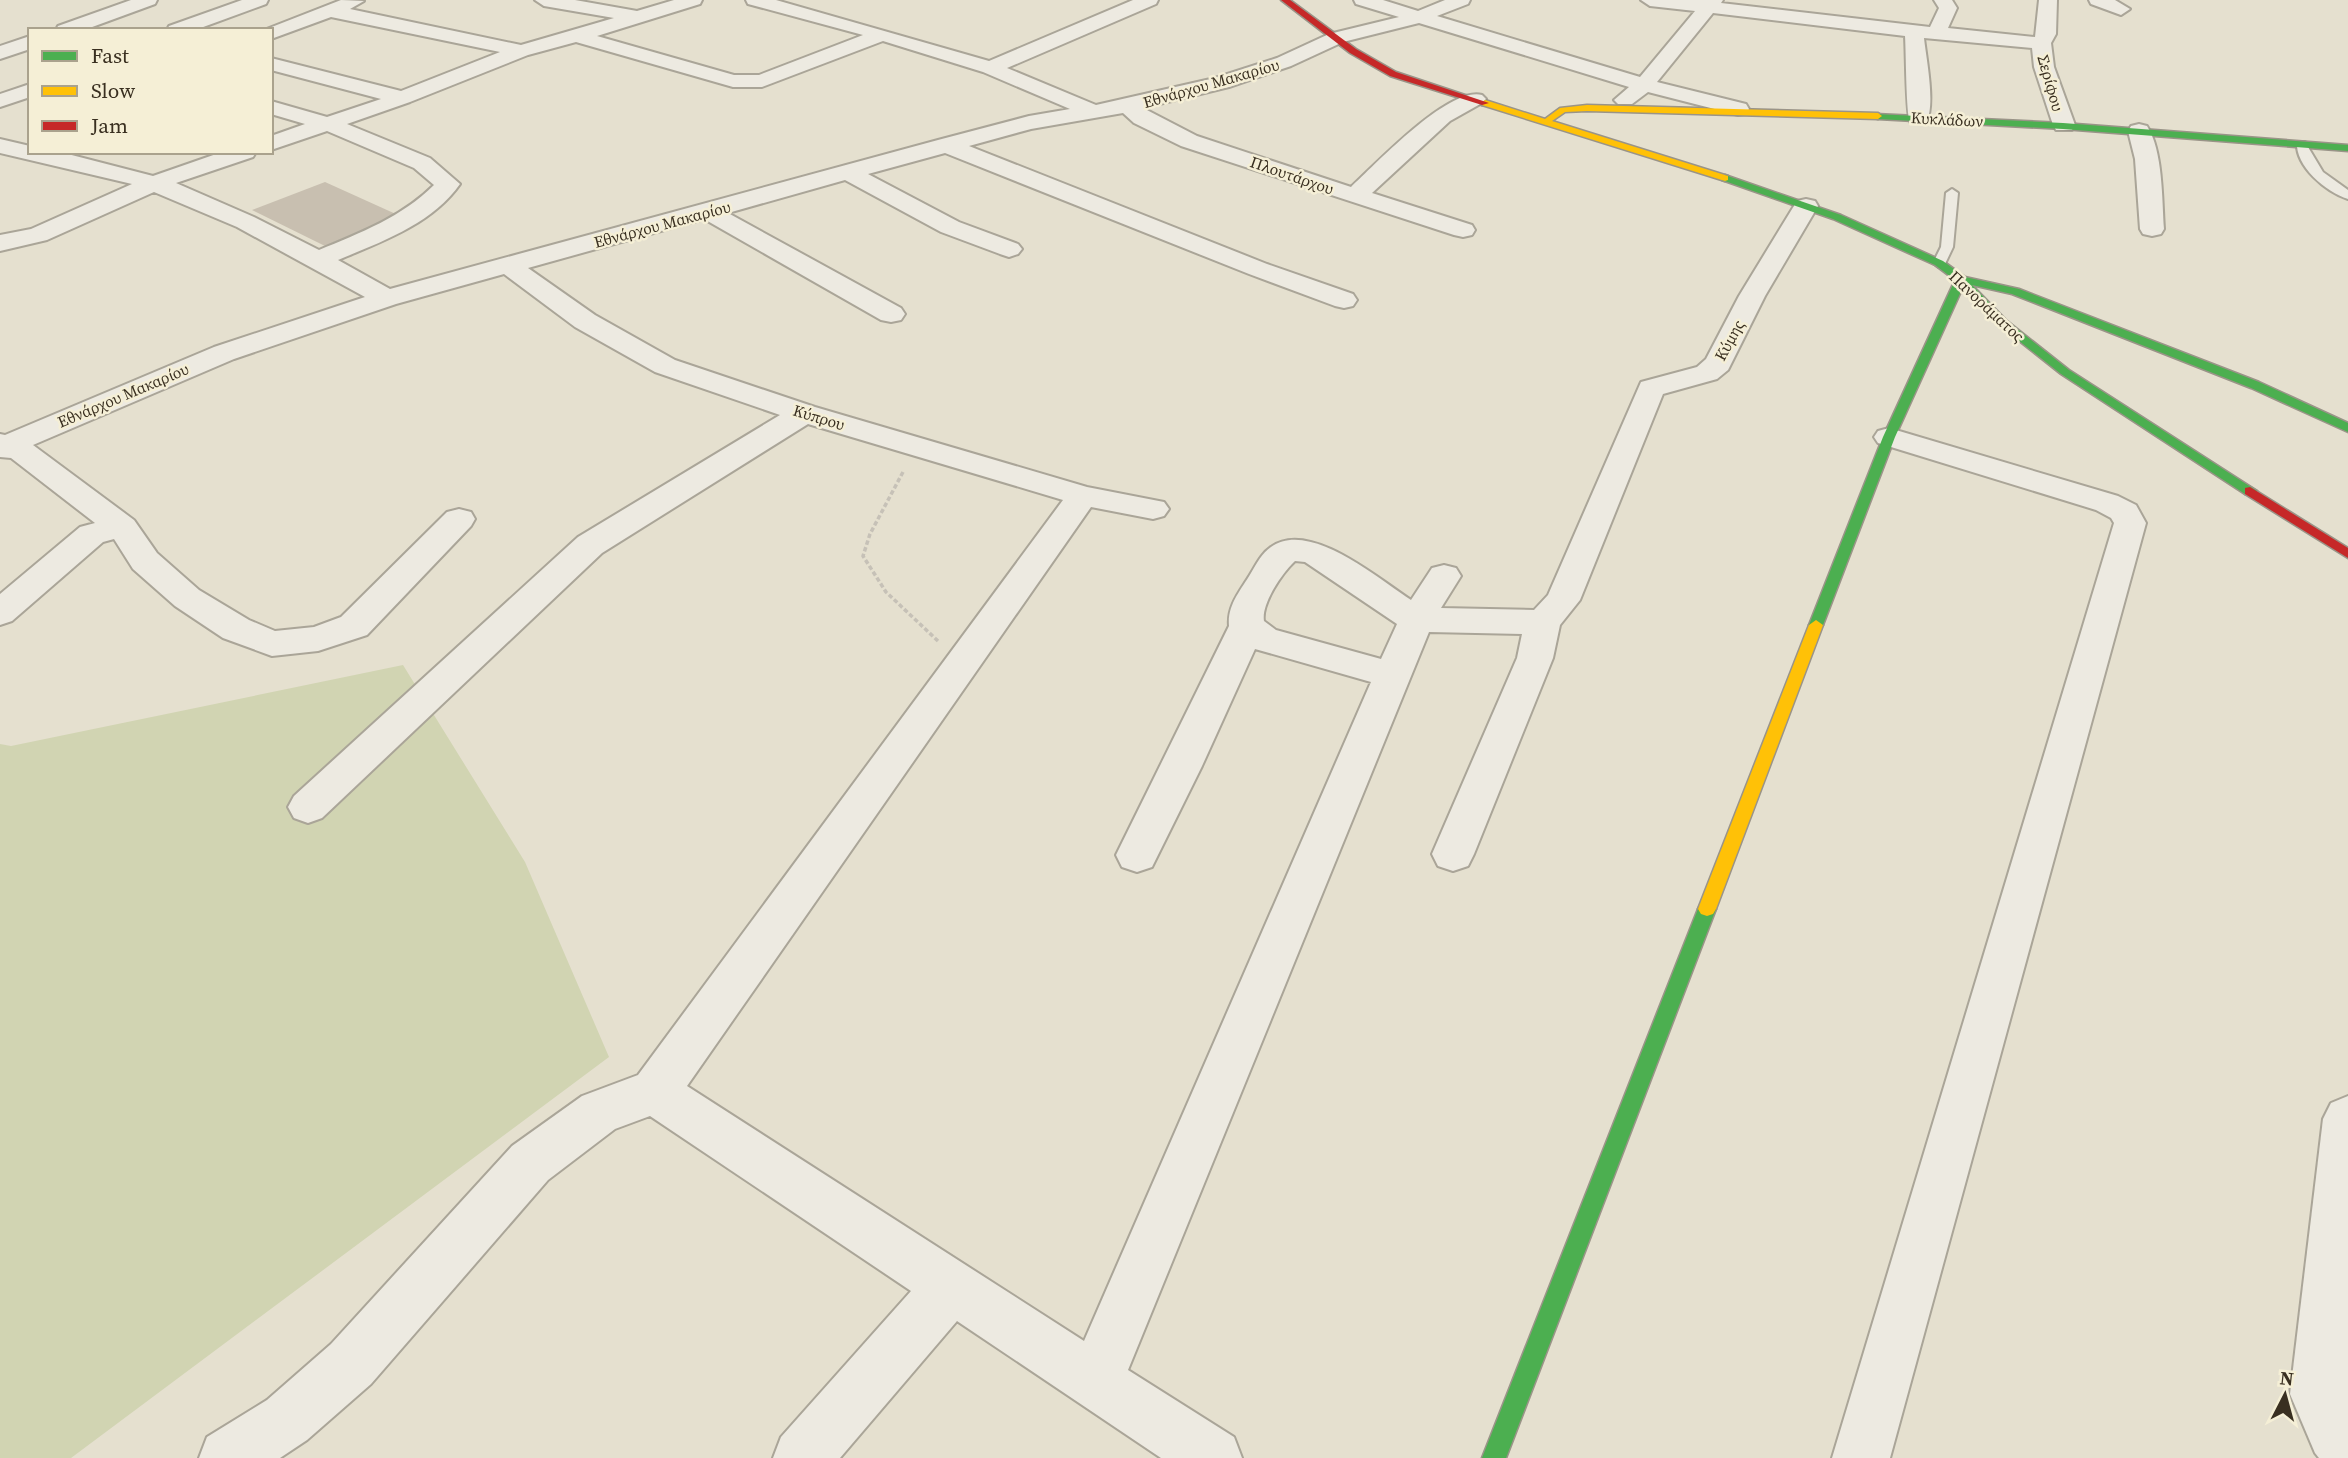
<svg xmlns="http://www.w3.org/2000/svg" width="2348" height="1458" font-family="'Source Serif 4',serif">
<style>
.green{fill:#d1d4b2}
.building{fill:#c8bfb0}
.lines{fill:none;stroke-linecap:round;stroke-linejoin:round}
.lane-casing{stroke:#aaa598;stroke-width:4}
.street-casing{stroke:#aaa598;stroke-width:4}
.fast-casing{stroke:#9a9488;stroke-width:3}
.slow-casing{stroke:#9a9488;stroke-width:3}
.jam-casing{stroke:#9a9488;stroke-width:3}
.path{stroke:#c6c1b7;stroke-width:3.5;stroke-dasharray:4.5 2.5;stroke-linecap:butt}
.lane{fill:#edeae1;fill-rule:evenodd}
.street{fill:#edeae1;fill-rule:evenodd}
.fast{fill:#4caf50;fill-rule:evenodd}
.slow{fill:#ffc107;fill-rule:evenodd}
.jam{fill:#c62828;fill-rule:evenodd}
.labels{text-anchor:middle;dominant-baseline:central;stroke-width:5;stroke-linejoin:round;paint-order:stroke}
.far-street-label{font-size:16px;fill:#392f20;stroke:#f5efd6}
</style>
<rect width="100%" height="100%" fill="#e5e0cf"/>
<polygon class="green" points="403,665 525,862 609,1057 71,1458 0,1458 0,744 11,746"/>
<polygon class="building" points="325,182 398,215 325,246 252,210"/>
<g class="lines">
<g class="lane-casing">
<g id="lane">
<path d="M 2297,142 L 2305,142 L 2323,172 L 2348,190 L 2348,199 C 2326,192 2295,166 2297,142 Z"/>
<polygon points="1952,189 1958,193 1953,247 1944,266 1939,267 1933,263 1941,247 1946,193"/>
</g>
</g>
<g class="street-casing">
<g id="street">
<polygon points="131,0 157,0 155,4 84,30 56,30 58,26"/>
<polygon points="242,0 268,0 266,4 195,30 167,30 169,26"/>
<path d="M 341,0 L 364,1 L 350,9 L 521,45 L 614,18 L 544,6 L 535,0 L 575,0 L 637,11 L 674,0 L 702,0 L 700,4 L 597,36 L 734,75 L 759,75 L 863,35 L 748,4 L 746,0 L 776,0 L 989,61 L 1133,0 L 1158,0 L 1156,4 L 1007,68 L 1096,105 L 1215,78 L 1277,58 L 1329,34 L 1399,17 L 1356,4 L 1354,0 L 1383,0 L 1418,11 L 1445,0 L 1470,0 L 1468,4 L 1437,16 L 1640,77 L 1695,11 L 1650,6 L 1641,0 L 1723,0 L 1721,3 L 1930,27 L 1939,8 L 1934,0 L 1952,0 L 1957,8 L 1948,28 L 2035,37 L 2039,0 L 2057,0 L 2056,34 L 2051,43 L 2054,67 L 2075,125 L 2072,130 L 2056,130 L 2053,125 L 2034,67 L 2032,48 L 1924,38 C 1926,57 1936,106 1926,122 L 1910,122 C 1906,115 1906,50 1905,36 L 1713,13 L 1657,82 L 1746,104 L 1749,109 L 1746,114 L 1738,115 L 1648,92 L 1632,104 L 1618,104 L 1614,100 L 1629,87 L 1419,23 L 1343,42 L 1291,66 L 1229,87 L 1143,108 L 1197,136 L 1351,187 C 1376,164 1449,86 1482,95 L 1486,99 L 1482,103 L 1450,121 L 1372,193 L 1472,225 L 1475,230 L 1472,235 L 1463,237 L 1454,235 L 1181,146 L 1134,123 L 1123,113 L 1031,129 L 969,146 L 1267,264 L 1353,294 L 1357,300 L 1353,306 L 1344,308 L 1335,306 L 1249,274 L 945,153 L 868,174 L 959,222 L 1018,244 L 1022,249 L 1018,254 L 1009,257 L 1000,254 L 941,232 L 845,180 L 728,213 L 901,308 L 905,314 L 901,320 L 891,322 L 881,320 L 704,219 L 528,268 L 595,315 L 675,360 L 815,407 L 1087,487 L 1164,502 L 1169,509 L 1164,516 L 1153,519 L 1091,507 L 687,1086 L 1084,1341 L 1371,682 L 1255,649 L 1202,766 L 1152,867 L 1137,872 L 1122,867 L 1116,855 L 1229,626 C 1227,605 1241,590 1251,573 C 1257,563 1262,553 1271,547 C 1309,519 1379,579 1411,600 L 1432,568 L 1444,565 L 1456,568 L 1461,576 L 1441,608 L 1534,610 L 1548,595 L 1641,382 L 1697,367 L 1706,359 L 1739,296 L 1797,201 L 1806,199 L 1815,201 L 1818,206 L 1765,296 L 1728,370 L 1717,379 L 1663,394 L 1580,600 L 1560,625 L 1553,658 L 1474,854 L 1468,866 L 1453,871 L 1438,866 L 1432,854 L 1517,658 L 1522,634 L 1429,632 L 1128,1370 L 1234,1437 L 1242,1458 L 1161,1458 L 957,1321 L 840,1458 L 773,1458 L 781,1437 L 911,1291 L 650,1116 L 615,1129 L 548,1180 L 371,1384 L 307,1440 L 280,1458 L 199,1458 L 207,1437 L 267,1400 L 331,1344 L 512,1146 L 582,1096 L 638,1075 L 1063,500 L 808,424 L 602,553 L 322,818 L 308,823 L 294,818 L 288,807 L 294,796 L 578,537 L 780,415 L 655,372 L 575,327 L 504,274 L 396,304 L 234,359 L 33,445 L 134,520 L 157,553 L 199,590 L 249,620 L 275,631 L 314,627 L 341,617 L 447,512 L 459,509 L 471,512 L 475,519 L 471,526 L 367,635 L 318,651 L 272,656 L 223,638 L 175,606 L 133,569 L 114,539 L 103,542 L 12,621 L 0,625 L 0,594 L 80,527 L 95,523 L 11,458 L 0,457 L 0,434 L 5,435 L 214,347 L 365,297 L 237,227 L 154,192 L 47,240 L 0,251 L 0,235 L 31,229 L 132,184 L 0,153 L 0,139 L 30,146 L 30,152 L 60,152 L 153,176 L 222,152 L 256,152 L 253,157 L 176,183 L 254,217 L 319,250 C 360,233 402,217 434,185 L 414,168 L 327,131 L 271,150 L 271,136 L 305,124 L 271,114 L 271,101 L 327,117 L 381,99 L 271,70 L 271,58 L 401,91 L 500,52 L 331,17 L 271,39 L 271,30 L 264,30 ZM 883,41 L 983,72 L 1070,109 L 1029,116 L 938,140 L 390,289 L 338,260 C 381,242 432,224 460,184 L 430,158 L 347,124 L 410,102 L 528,55 L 576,42 L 733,87 L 762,87 ZM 1295,561 L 1305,562 L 1397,624 L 1381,659 L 1276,630 L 1264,621 C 1261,604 1282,573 1295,561 Z"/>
<polygon points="2089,0 2115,0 2130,9 2121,15 2091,4"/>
<polygon points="30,36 30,49 0,59 0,46"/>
<polygon points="30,84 30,97 0,107 0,94"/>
<path d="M 2139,124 L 2147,126 C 2163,150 2162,201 2164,229 L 2161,234 L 2152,236 L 2143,234 L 2140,229 L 2135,159 L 2128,131 L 2131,126 Z"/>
<polygon points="1889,428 2118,496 2136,505 2146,523 1890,1458 1832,1458 2114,523 2111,518 2096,510 1878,443 1874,437 1878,431"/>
<polygon points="2348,1096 2348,1458 2319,1458 2315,1453 2290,1394 2323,1119 2331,1103"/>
</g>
</g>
<g class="fast-casing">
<g id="fast">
<polygon points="1875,114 2063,123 2348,145 2348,151 2063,129 1878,119 1875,118"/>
<polygon points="1725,175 1841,215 1943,261 1965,277 2019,289 2259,382 2348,423 2348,432 2251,388 2012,294 1972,285 2007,321 2069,370 2257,491 2255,494 2245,494 2061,374 1999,325 1963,287 1895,437 1823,625 1821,628 1811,628 1809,625 1883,437 1955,280 1935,265 1833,219 1722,180 1722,176"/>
<polygon points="1707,902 1713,904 1716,909 1506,1458 1482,1458 1698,909 1701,904"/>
</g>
</g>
<g class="slow-casing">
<g id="slow">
<polygon points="1485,100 1545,119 1560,108 1587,105 1878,113 1882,116 1878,119 1587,111 1565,112 1552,121 1728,176 1728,180 1725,181 1482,105 1481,103"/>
<polygon points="1816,620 1823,625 1716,909 1713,914 1707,916 1701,914 1698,909 1809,625"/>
</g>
</g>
<g class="jam-casing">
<g id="jam">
<polygon points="1281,0 1290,0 1356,49 1396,72 1489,103 1482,105 1390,76 1350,53"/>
<polygon points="2250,487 2348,548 2348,558 2245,494 2245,488"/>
</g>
</g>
<polyline class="path" points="903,472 870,534 863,556 886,592 938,641"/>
<use href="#lane" class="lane"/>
<use href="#street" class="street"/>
<use href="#fast" class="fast"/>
<use href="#slow" class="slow"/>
<use href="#jam" class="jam"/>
</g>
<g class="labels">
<g class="far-street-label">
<text transform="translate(1211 83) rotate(-16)">Εθνάρχου Μακαρίου</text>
<text transform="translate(2051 83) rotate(74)">Σερίφου</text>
<text transform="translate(1947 119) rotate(3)">Κυκλάδων</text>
<text transform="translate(1292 175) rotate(19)">Πλουτάρχου</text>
<text transform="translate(662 224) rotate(-15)">Εθνάρχου Μακαρίου</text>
<text transform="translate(1987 306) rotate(43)">Πανοράματος</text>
<text transform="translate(1729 340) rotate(-61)">Κύμης</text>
<text transform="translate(123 395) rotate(-23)">Εθνάρχου Μακαρίου</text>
<text transform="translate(819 417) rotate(17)">Κύπρου</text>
</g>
</g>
<rect x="28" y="28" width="245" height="126" fill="#f5efd6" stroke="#aaa28d" stroke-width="2"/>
<rect x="42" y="51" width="35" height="10" fill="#4caf50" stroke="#aaa28d" stroke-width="2"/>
<text x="91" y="63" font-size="21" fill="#392f20">Fast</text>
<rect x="42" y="86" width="35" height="10" fill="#ffc107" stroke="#aaa28d" stroke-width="2"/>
<text x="91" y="98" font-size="21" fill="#392f20">Slow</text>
<rect x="42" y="121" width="35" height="10" fill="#c62828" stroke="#aaa28d" stroke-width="2"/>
<text x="91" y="133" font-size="21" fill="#392f20">Jam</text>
<g transform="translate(2285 1395) rotate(6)" stroke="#f5efd6" stroke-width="5" paint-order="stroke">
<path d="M0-5L12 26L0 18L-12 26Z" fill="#392f20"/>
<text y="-10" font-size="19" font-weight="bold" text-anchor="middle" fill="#392f20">N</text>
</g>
</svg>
